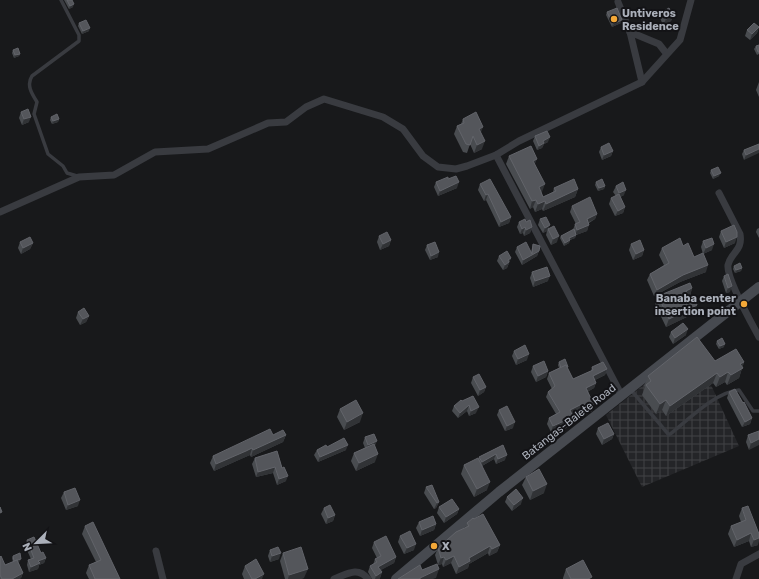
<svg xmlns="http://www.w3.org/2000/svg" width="759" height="579" font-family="Rubik,sans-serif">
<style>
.industrial{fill:url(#industrial-grid)}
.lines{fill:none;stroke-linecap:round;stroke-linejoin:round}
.service{stroke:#393b40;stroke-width:3.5}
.minor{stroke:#393b40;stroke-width:7}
.secondary{stroke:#474a50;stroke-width:10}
.wall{fill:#494c50}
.shaded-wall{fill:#313336}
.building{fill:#54565b;stroke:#62646a}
.poi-dot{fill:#f3a838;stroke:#131316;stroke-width:1.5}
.labels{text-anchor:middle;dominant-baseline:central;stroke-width:4;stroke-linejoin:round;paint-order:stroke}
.poi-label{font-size:11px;font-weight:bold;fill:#abb0ba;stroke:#131316;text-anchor:start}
.street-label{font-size:11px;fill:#abb0ba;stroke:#131316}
</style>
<defs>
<pattern id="industrial-grid" width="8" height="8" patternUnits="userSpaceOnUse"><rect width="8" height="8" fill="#242528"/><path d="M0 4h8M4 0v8" fill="none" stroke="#414245"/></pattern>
</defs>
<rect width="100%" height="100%" fill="#18191b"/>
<polygon class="industrial" points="686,351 712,387 739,446 642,487 606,415"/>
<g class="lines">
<g class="service">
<path d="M 61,0 L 79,35 L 79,41 L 32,76 C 26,85 32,94 37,102 L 34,114 L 48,154 L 63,166 L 67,173 L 77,176"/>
<path d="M 631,390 L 669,435 C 688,420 715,392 739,390 L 753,411 L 759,411"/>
</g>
<g class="minor">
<polyline points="618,2 630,32 642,82"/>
<polyline points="630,32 659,44 666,53"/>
<polyline points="496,155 622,396"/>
<path d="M 719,193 L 740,234 C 743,251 731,252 728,265 C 726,278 752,324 759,337"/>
<polyline points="0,212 79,177 114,175 155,152 208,149 268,123 286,122 306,107 324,99 383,117 403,129 423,156 438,167 456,169 467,166 496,155 519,141 642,82 680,40 691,0"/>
<polyline points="156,551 163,579"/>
<path d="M 334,579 C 347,574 358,566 368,579"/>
<polyline points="736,579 741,564 759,554"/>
</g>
<polyline class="secondary" points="396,579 499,492 759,287"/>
</g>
<g class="wall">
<polygon points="64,0 72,0 73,7 69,9"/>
<polygon points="607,12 621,23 612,27 606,15"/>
<polygon points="662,12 673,16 671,21 663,25 660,18"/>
<polygon points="79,23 89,31 82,34 78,26"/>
<polygon points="759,27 757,33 750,40 745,36 747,30"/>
<polygon points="759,45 759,54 757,55 754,49 756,46"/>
<polygon points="13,50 20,54 19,56 14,58 12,53"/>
<polygon points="759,82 759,97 756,90"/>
<polygon points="21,112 29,122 22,125 19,118"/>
<polygon points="51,117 59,119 58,122 52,124 50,120"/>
<polygon points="463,119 481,132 482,149 474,153 470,144 467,153 463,152 454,134 457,126 461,124"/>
<polygon points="535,136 548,142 544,144 542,148 537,150 533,141"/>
<polygon points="759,144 744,160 742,154 744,150"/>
<polygon points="601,147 613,151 611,156 602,160 599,152"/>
<polygon points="509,156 535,164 542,192 541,192 543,197 553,192 554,188 578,189 575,197 543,211 542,209 535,212 533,207 530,209 506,164"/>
<polygon points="711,170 719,176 713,179 710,173"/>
<polygon points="448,179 457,188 438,196 434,187 436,182"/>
<polygon points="596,182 605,186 604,189 598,191 595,185"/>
<polygon points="480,184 511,217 509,223 499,227 486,200 484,201 478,190"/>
<polygon points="616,186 624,195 620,197 625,207 623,213 615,216 609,204 611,198 616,196 613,192"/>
<polygon points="572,206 597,214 595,219 589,223 587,231 576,235 575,238 570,240 569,243 564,246 560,238 561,236 573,230 575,224 576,224 570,212"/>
<polygon points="540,219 549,229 557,242 551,245 546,235 547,231 543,233 538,225"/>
<polygon points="519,222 526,222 532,227 530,233 524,236 523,233 520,234 517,227"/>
<polygon points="759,228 759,238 756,232 757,229"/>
<polygon points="721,231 735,243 724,248 719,237"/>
<polygon points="379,236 391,240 389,246 380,250 377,242"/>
<polygon points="703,241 712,250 703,254 701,247"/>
<polygon points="20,242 33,243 30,249 21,254 18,248"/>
<polygon points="533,244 539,251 537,256 522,265 515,252 517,247 531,252"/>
<polygon points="631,244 644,250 642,256 633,260 629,250"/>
<polygon points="427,245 438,257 430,260 425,250"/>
<polygon points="683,246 694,257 706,272 680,282 654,296 647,280 650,274 664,265 659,255 662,248"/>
<polygon points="499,256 511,258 507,268 503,270 497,261"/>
<polygon points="734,266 742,268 741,271 735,273 733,269"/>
<polygon points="532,272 548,281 533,287 530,278"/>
<polygon points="724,276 730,292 726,293 722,281"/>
<polygon points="692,288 690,296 689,296 695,313 666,327 655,304 658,296"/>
<polygon points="78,312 89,316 86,322 80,325 76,318"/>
<polygon points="671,332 686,335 673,344 669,337"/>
<polygon points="717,341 724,347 719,349 716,344"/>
<polygon points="514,351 527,360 516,365 512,356"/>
<polygon points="715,361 744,362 739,378 727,385 725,382 716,387 713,383 666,416 662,410 656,414 642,395 645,387 644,386 648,376"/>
<polygon points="559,362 568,367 567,368 573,379 591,371 592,367 607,369 605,375 595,380 596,383 594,388 587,392 594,405 592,411 583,416 580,410 572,414 572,425 564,429 562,426 551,432 547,424 549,418 556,414 546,397 548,392 552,389 547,379 549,373 559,368 558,365"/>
<polygon points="533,366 548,371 546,377 536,382 531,372"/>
<polygon points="473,377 486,387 484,392 478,396 471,383"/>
<polygon points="729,392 743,403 752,418 750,424 742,427 727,398"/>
<polygon points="473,396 476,413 469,416 467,411 458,418 452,411 454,406"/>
<polygon points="340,409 360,422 344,430 337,417"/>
<polygon points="499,410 513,428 505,431 497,415"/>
<polygon points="598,428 614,434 612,439 602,445 596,434"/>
<polygon points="759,431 749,450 746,442 748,435"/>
<polygon points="273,435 286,435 283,442 251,457 250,455 243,458 214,471 210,463 213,456"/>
<polygon points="365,437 375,446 375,462 356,471 351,461 354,453 365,448 363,443"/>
<polygon points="503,445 505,460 496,464 494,459 482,466 487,490 474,497 461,474 464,465 478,460 479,457"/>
<polygon points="327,447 346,450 318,462 314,455 317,450"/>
<polygon points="277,451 286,481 277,485 273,473 256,477 252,464 255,458"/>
<polygon points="526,477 544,493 530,500 522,485"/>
<polygon points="426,487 439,502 436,508 434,509 424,493"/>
<polygon points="64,492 78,506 66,510 61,498"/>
<polygon points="507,497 521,504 512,511 505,502"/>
<polygon points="439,507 459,509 457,514 444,523 437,513"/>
<polygon points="324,508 335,515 333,521 326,524 321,514"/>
<polygon points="742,508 758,545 751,547 749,541 734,547 728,534 731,526 741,522 739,516"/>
<polygon points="419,522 436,524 434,530 420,536 416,528"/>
<polygon points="467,523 500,545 497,552 489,556 488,553 469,564 468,568 456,574 451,563 443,567 442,564 438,565 435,555 438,548 465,528"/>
<polygon points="85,526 120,579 89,579 86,573 89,565 96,562 82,534"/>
<polygon points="400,536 414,550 404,554 398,542"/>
<polygon points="27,540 46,558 44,563 39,565 38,569 29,572 27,565 28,560 31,559 25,546"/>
<polygon points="374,542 396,557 394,563 380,570 382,572 380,578 379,579 372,579 368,572 370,566 373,565 375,559 377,558 372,548"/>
<polygon points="270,550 279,559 270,562 268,556"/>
<polygon points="283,553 304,578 300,579 285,579 280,561"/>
<polygon points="13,556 20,561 18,562 23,573 21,578 19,579 0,579 0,557 5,565 13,562 12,558"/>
<polygon points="245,566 262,579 244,579 242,574"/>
<polygon points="566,569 591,579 563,579 563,578"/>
</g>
<g class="shaded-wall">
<polygon points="74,4 73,7 69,9 70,6"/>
<polygon points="673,16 671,21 663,25 666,19"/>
<polygon points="622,20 621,23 612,27 613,24"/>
<polygon points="759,27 757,33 750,40 752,34"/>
<polygon points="90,28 89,31 82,34 83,31"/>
<polygon points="20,54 19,56 14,58 15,55"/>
<polygon points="31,117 29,122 22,125 24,119"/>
<polygon points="59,119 58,122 52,124 53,121"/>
<polygon points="483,127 480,135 479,129"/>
<polygon points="550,137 548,142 544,144 542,148 537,150 539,146 543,141"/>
<polygon points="485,141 482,149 474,153 477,145"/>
<polygon points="759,149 759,153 744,160 746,155"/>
<polygon points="613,151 611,156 602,160 604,155"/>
<polygon points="537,159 534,166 533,161"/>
<polygon points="721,173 719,176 713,179 714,176"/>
<polygon points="459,182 457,188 438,196 440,191"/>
<polygon points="545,184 542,192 537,195 539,187"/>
<polygon points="605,186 604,189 598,191 599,188"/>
<polygon points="578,189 575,197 543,211 546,204"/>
<polygon points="626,190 624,195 617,199 619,193"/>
<polygon points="488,194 486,200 484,201 486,195"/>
<polygon points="536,200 533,207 530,209 532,201"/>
<polygon points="545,201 542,209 535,212 538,204"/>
<polygon points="625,207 623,213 615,216 618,211"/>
<polygon points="597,214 595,219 585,224 587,219"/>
<polygon points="511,217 509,223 499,227 501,222"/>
<polygon points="550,225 547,231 543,233 545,228"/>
<polygon points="589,225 587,231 576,235 575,238 568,241 569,238 575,235 577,230"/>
<polygon points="525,227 523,233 520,234 522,229"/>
<polygon points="532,227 530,233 524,236 526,230"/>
<polygon points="559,236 557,242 551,245 553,239"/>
<polygon points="737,237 735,243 724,248 726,242"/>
<polygon points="391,240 389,246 380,250 383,244"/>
<polygon points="570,240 569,243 564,246 565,243"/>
<polygon points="33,243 30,249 21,254 23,248"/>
<polygon points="714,244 712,250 703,254 706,248"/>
<polygon points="644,250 642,256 633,260 636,254"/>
<polygon points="539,251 537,256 522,265 523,260"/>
<polygon points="439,252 438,257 430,260 431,256"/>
<polygon points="511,258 507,268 503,270 505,265 508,260"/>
<polygon points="708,265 706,272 680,282 654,296 657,290 683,275"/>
<polygon points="742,268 741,271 735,273 736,270"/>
<polygon points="550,276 548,281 533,287 535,281"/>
<polygon points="732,286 730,292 726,293 728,288"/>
<polygon points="692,288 690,296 684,298 686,291"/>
<polygon points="697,305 695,313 666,327 669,319"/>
<polygon points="89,316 86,322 80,325 83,319"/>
<polygon points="688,329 686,335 673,344 675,338"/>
<polygon points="725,344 724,347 719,349 720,346"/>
<polygon points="529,354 527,360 516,365 518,359"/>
<polygon points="744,362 739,378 727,385 731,375 740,364"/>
<polygon points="607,369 605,375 591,382 593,376"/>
<polygon points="548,371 546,377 536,382 538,376"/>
<polygon points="728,372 725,382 716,387 720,377"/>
<polygon points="717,373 713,383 666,416 670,406"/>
<polygon points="596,383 594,388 584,394 586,388"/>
<polygon points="486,387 484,392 478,396 480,390"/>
<polygon points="666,400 662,410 656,414 660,404"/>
<polygon points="582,404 580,410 568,416 570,410"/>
<polygon points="469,405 467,411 458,418 460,413"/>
<polygon points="594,405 592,411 583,416 585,410"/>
<polygon points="479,407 476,413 469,416 471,411"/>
<polygon points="363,413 360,422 344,430 347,422"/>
<polygon points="752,418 750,424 742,427 745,422"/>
<polygon points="574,419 572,425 564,429 566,423"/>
<polygon points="564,421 562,426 551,432 553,426"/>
<polygon points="515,422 513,428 505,431 507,426"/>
<polygon points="614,434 612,439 602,445 604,439"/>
<polygon points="286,435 283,442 251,457 253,450"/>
<polygon points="759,439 759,445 749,450 751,443"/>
<polygon points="377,441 375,446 366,450 368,445"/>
<polygon points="348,445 346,450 318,462 320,457"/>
<polygon points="252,448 250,455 214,471 216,464"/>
<polygon points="378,454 375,462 356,471 359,463"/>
<polygon points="496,454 494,459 480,467 482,462"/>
<polygon points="507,455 505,460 496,464 498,459"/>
<polygon points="275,467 273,473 256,477 258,472"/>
<polygon points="288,476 286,481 277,485 279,479"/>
<polygon points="490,482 487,490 474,497 477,489"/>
<polygon points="547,484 544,493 530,500 533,491"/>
<polygon points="523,498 521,504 512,511 514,505"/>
<polygon points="80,500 78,506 66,510 68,505"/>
<polygon points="439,502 436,508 434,509 437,503"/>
<polygon points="459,509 457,514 444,523 446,517"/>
<polygon points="335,515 333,521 326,524 328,518"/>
<polygon points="436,524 434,530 420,536 422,530"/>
<polygon points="751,533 749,541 734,547 737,540"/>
<polygon points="759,538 759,541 758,545 751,547 754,540"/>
<polygon points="416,544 414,550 404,554 407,548"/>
<polygon points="500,545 497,552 489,556 492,549"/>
<polygon points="490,546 488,553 469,564 468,568 456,574 459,567 469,558"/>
<polygon points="281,553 279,559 270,562 272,556"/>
<polygon points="454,556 451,563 443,567 446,560"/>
<polygon points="396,557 394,563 376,573 378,567"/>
<polygon points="444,557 442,564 438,565 441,558"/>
<polygon points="46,558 44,563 39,565 38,569 29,572 31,567 38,561"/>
<polygon points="21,559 20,561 13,564 14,561"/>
<polygon points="308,569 304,578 300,579 288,579 289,575"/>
<polygon points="439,569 436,578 433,579 419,579 420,578"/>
<polygon points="382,572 380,578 379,579 375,579 376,576"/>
<polygon points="23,573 21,578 19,579 12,579"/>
<polygon points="264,574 262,579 255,579"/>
</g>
<g class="building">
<polygon points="67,0 72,0 74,4 70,6"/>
<polygon points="617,8 622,20 613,24 607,12"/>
<polygon points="669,8 673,16 666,19 662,12"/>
<polygon points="86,20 90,28 83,31 79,23"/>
<polygon points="754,23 759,27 752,34 747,30"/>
<polygon points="759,45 759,52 758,52 756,46"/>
<polygon points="18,48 20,54 15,55 13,50"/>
<polygon points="28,109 31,117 24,119 21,112"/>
<polygon points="476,112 483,127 479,129 485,141 477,145 473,136 470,145 466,144 457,126 464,123 463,119"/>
<polygon points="57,114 59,119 53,121 51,117"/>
<polygon points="547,131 550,137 543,141 544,143 539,146 535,136"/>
<polygon points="609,143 613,151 604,155 601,147"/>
<polygon points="759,144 759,149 746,155 744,150"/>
<polygon points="531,146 537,159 533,161 545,184 539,187 543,197 556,191 554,188 574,179 578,189 546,204 545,201 538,204 536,200 532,201 509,156"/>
<polygon points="718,167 721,173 714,176 711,170"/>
<polygon points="456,176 459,182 440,191 436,182 448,177 448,179"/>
<polygon points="490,179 511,217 501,222 488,194 486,195 480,184"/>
<polygon points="602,179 605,186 599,188 596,182"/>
<polygon points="623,182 626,190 619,193 616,186"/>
<polygon points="619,194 625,207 618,211 611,198"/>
<polygon points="590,197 597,214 587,219 589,225 577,230 575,224 580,222 572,206"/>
<polygon points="546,217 550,225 545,228 540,219"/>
<polygon points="525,219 526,222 530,220 532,227 526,230 525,227 522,229 519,222"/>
<polygon points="734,225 737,232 737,237 726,242 721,231"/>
<polygon points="554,226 559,236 553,239 548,229"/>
<polygon points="574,229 576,235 569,238 570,240 565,243 561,236"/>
<polygon points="387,232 391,240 383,244 379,236"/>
<polygon points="30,237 33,243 23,248 20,242"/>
<polygon points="680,238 683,246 688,243 694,257 703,253 708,265 683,275 657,290 650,274 669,263 662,248"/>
<polygon points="712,238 714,244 706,248 703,241"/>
<polygon points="640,240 644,250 636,254 631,244"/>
<polygon points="435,242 439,252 431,256 427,245"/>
<polygon points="526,242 532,254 533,244 540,246 539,251 523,260 517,247"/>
<polygon points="507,251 511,258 508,260 509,262 505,265 499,256"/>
<polygon points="740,263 742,268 736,270 734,266"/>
<polygon points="547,267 550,276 535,281 532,272"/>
<polygon points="728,274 732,286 728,288 724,276"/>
<polygon points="690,283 692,288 686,291 691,302 695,300 697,305 669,319 658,296"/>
<polygon points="84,308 89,316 83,319 78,312"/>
<polygon points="683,323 688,329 675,338 671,332"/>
<polygon points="697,337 715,361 736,349 744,362 740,364 743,368 731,375 728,372 720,377 717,373 670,406 666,400 660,404 646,385 651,381 648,376"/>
<polygon points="722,338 725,344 720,346 717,341"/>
<polygon points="525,345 529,354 518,359 514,351"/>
<polygon points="565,359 568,367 567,367 566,365 561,368 559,362"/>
<polygon points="544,361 548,371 538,376 533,366"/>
<polygon points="603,362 607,369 593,376 596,383 586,388 594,405 585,410 582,404 570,410 574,419 566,423 564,421 553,426 549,418 560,412 548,392 555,386 549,373 566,365 573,379 593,370 592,367"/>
<polygon points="479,374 486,387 480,390 473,377"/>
<polygon points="735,389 743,403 744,402 752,418 745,422 729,392"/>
<polygon points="473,396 479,407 471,411 469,405 460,413 454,406 461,400 462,401"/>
<polygon points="356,400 363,413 347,422 340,409"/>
<polygon points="507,406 515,422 507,426 499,410"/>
<polygon points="608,423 614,434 604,439 598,428"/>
<polygon points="270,429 273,435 283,430 286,435 253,450 252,448 246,451 216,464 213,456"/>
<polygon points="759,431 759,439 751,443 748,435"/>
<polygon points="374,434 377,441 368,445 365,437"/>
<polygon points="344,438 348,445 320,457 317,450 326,445 327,447"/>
<polygon points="374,444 378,454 359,463 354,453"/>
<polygon points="503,445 507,455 498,459 496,454 482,462 479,457"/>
<polygon points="277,451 282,468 284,467 288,476 279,479 275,467 258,472 255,458"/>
<polygon points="478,458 490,482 477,489 464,465"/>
<polygon points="539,469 547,484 533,491 526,477"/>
<polygon points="432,485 439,502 437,503 426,487"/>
<polygon points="75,488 80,500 68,505 64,492"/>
<polygon points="516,489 523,498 514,505 507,497"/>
<polygon points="452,499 459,509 446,517 439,507"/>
<polygon points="330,505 335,515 328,518 324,508"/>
<polygon points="748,506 759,534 759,538 754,540 751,533 737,540 731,526 746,520 742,508"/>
<polygon points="0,507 2,512 0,513"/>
<polygon points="483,514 500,545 492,549 490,546 469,558 470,561 459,567 454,556 446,560 444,557 441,558 438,548 456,532 469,526 467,523 473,518 474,519"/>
<polygon points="433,516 436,524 422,530 419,522"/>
<polygon points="93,522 120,579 95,579 89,565 101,560 85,526"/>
<polygon points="410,531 416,544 407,548 400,536"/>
<polygon points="386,536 396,557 378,567 382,572 376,576 370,566 377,562 375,559 381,556 374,542"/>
<polygon points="34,537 41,553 43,552 46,558 38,561 40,563 31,567 28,560 34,558 27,540"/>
<polygon points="278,547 281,553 272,556 270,550"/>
<polygon points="301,547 308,569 289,575 283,553"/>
<polygon points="20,553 21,559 14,561 13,556"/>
<polygon points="1,556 5,565 17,560 23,573 12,579 2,579 0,575 0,557"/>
<polygon points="256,559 264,574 255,579 252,579 245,566"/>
<polygon points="583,560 592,577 588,579 571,579 566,569"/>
<polygon points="437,564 439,569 420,578 420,579 398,579 420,565 422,570"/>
</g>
<g class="poi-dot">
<circle cx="614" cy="19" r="4"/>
<circle cx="744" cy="304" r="4"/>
<circle cx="434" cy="546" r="4"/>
</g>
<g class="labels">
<g class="poi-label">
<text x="622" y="13">Untiveros<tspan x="622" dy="13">Residence</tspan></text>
<text x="736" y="298" text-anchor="end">Banaba center<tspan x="736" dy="13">insertion point</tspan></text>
<text x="442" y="546">X</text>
</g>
<g class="street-label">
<text transform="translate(569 422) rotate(-38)">Batangas-Balete Road</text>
</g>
</g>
<g transform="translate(36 543) rotate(246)" stroke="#131316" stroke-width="3" paint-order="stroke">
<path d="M0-3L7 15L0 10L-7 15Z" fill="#abb0ba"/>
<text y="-6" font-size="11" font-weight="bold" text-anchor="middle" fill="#abb0ba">N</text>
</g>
</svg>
